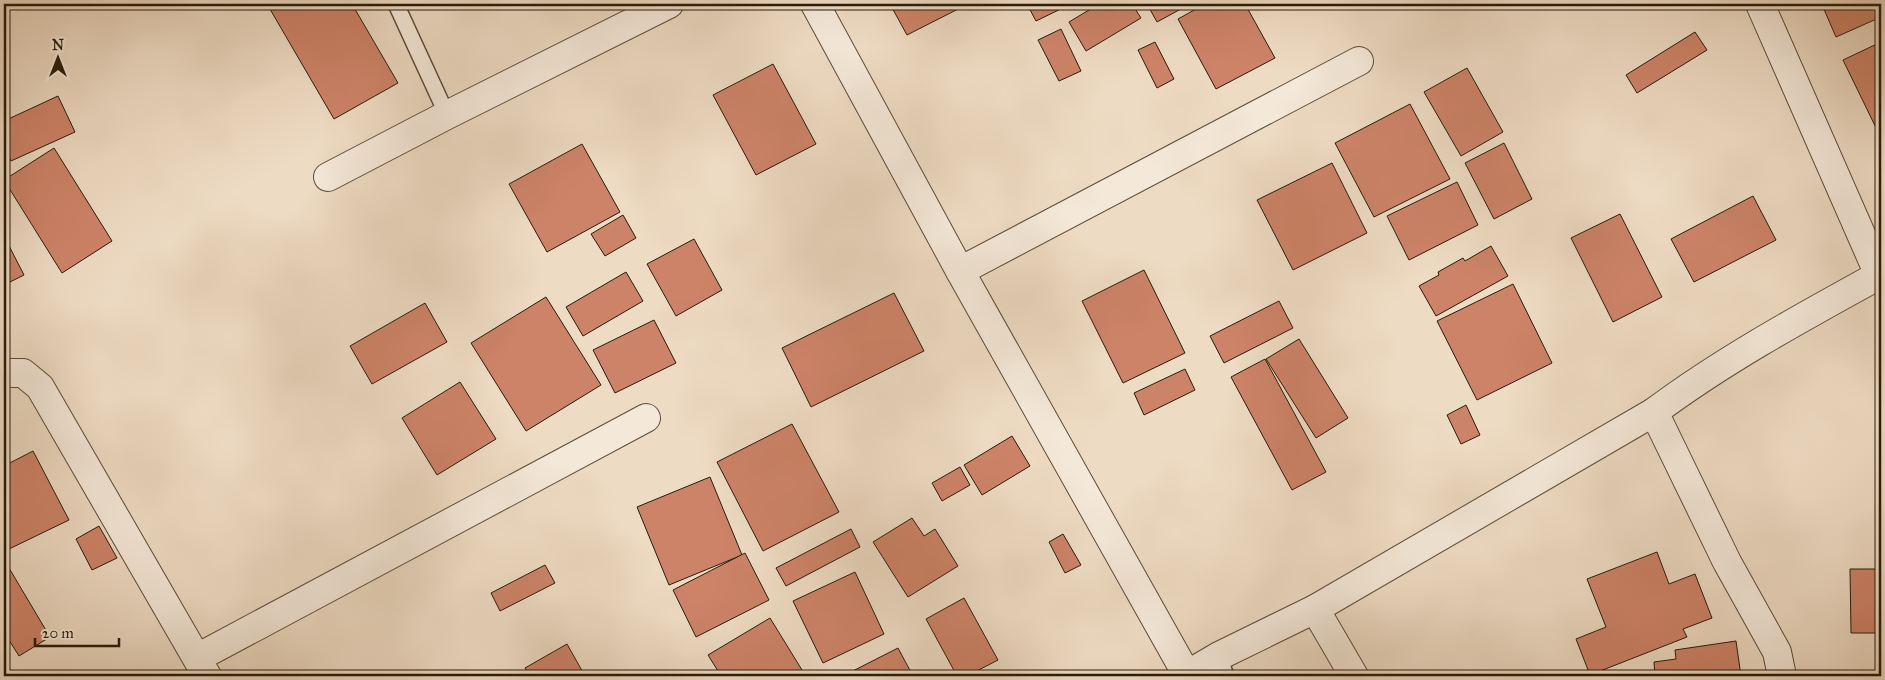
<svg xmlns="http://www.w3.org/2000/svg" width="1885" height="680" font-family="'IM FELL Great Primer',serif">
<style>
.building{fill:#cd8368;stroke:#281b0a}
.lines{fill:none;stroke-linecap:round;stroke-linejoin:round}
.service-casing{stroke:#5a4b38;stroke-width:18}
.minor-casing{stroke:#5a4b38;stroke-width:30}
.service{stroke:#f4e8d8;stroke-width:15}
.minor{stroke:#f4e8d8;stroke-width:28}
</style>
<rect width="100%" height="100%" fill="#eedbc3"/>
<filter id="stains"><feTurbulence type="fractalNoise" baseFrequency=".004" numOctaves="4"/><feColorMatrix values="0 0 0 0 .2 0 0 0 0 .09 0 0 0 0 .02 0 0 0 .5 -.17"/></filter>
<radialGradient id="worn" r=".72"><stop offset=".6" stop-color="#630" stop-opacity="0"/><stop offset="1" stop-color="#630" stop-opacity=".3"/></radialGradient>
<g class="building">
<polygon points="267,4 352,4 398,83 334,119"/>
<polygon points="890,4 968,4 907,35"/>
<polygon points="1027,4 1071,4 1036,21"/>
<polygon points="1099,4 1132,4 1141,18 1086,51 1069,22"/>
<polygon points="1147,4 1190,4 1157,22"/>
<polygon points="1205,4 1245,4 1275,58 1216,89 1178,19"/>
<polygon points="1831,4 1881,4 1881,17 1836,37 1823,7"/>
<polygon points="1061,29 1081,71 1059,81 1038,40"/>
<polygon points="1695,32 1707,50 1637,93 1626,75"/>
<polygon points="1155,42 1174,79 1157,88 1138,50"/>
<polygon points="1881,42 1881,138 1843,60"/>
<polygon points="773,64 816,144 756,175 713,95"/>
<polygon points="1467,68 1503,132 1461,156 1424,92"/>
<polygon points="58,96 75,132 11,161 4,145 4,121"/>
<polygon points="1410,104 1450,179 1374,217 1335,143"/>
<polygon points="1504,143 1532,199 1494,219 1465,163"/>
<polygon points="582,144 620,212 547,252 509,184"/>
<polygon points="54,148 112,241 62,273 4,180"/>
<polygon points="1332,163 1367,233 1293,270 1257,200"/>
<polygon points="1457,182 1478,225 1409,260 1387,216"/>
<polygon points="1753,196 1776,240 1694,282 1671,239"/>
<polygon points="1620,214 1662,297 1613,322 1571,238"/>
<polygon points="623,215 636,238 605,256 591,234"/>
<polygon points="4,236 24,275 4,285"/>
<polygon points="694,239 722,290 676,316 647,264"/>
<polygon points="1491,246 1508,276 1436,316 1419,286 1439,275 1438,272 1463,258 1465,261"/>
<polygon points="1144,270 1185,353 1123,383 1082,301"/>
<polygon points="626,272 643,301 583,336 566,307"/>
<polygon points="1513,284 1552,363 1477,400 1437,321"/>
<polygon points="894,293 924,351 811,407 782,348"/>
<polygon points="546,297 601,385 526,431 471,343"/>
<polygon points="1279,301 1293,328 1224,363 1210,336"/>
<polygon points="425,303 447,342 372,384 350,346"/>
<polygon points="654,320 676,363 615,393 593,350"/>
<polygon points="1299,339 1348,418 1316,438 1266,359"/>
<polygon points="1265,359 1326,472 1292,490 1231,377"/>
<polygon points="1185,369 1195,390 1144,415 1134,393"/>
<polygon points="460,382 496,439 437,475 402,418"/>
<polygon points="1466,405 1480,435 1461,444 1447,415"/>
<polygon points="792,424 839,512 763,551 717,462"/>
<polygon points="1012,436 1030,466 982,495 964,465"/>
<polygon points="33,451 69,520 9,549 4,538 4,466"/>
<polygon points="960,467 970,485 942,501 932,483"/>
<polygon points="710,477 742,555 669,585 637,507"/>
<polygon points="912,518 924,536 935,529 958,566 908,597 873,542"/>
<polygon points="99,526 117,558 92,570 76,539"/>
<polygon points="851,529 860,547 786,586 776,568"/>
<polygon points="1063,534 1081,565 1065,573 1049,542"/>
<polygon points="1657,552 1669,584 1695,574 1712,618 1683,629 1687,637 1590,675 1576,639 1606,627 1587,579"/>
<polygon points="745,553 769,600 696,637 673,590"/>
<polygon points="6,563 50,637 19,656 4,632 4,564"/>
<polygon points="545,565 555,583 500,611 491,593"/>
<polygon points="1850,569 1881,569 1881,633 1851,633"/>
<polygon points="855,572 884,634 823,663 793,601"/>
<polygon points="964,598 998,660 967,676 957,676 926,619"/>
<polygon points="770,618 802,670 792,676 721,676 708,655"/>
<polygon points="1736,641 1741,676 1655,676 1654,662 1676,659 1675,650"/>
<polygon points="567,644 585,676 530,676 525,668"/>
<polygon points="898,648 913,676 843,676"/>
</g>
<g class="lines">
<g class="service-casing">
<g id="service">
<polyline points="396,4 447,115"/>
<polyline points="1219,656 1226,676"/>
</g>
</g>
<g class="minor-casing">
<g id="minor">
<polyline points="815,4 960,271 1187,675"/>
<polyline points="1760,4 1879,275"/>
<polyline points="328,177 447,115 669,4"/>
<polyline points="960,271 1359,61"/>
<polyline points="4,373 23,373 40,387 207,676"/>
<polyline points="1654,412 1727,562 1777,652 1782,676"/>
<polyline points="1315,609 1354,676"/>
<polyline points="197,658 646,418"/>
<path d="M 1185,676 L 1219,656 L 1315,609 L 1654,412 C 1725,359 1803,317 1881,274"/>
</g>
</g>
<use href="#service" class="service"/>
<use href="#minor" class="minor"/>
</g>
<rect width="1885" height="680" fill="none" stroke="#eedbc3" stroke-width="20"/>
<rect x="5" y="5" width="1875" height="670" fill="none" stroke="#281b0a" stroke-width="2.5"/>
<rect x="10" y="10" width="1865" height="660" fill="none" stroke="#281b0a"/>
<g transform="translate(58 58)" stroke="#f4e8d8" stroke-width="4" paint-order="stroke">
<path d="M0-4L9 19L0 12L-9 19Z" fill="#281b0a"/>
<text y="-8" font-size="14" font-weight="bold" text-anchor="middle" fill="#281b0a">N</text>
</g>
<path d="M35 638v8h84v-8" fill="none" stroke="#281b0a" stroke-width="2.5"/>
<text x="42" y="638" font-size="15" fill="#281b0a" stroke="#f4e8d8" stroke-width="4" paint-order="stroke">20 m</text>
<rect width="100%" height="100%" filter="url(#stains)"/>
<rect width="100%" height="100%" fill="url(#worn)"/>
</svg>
